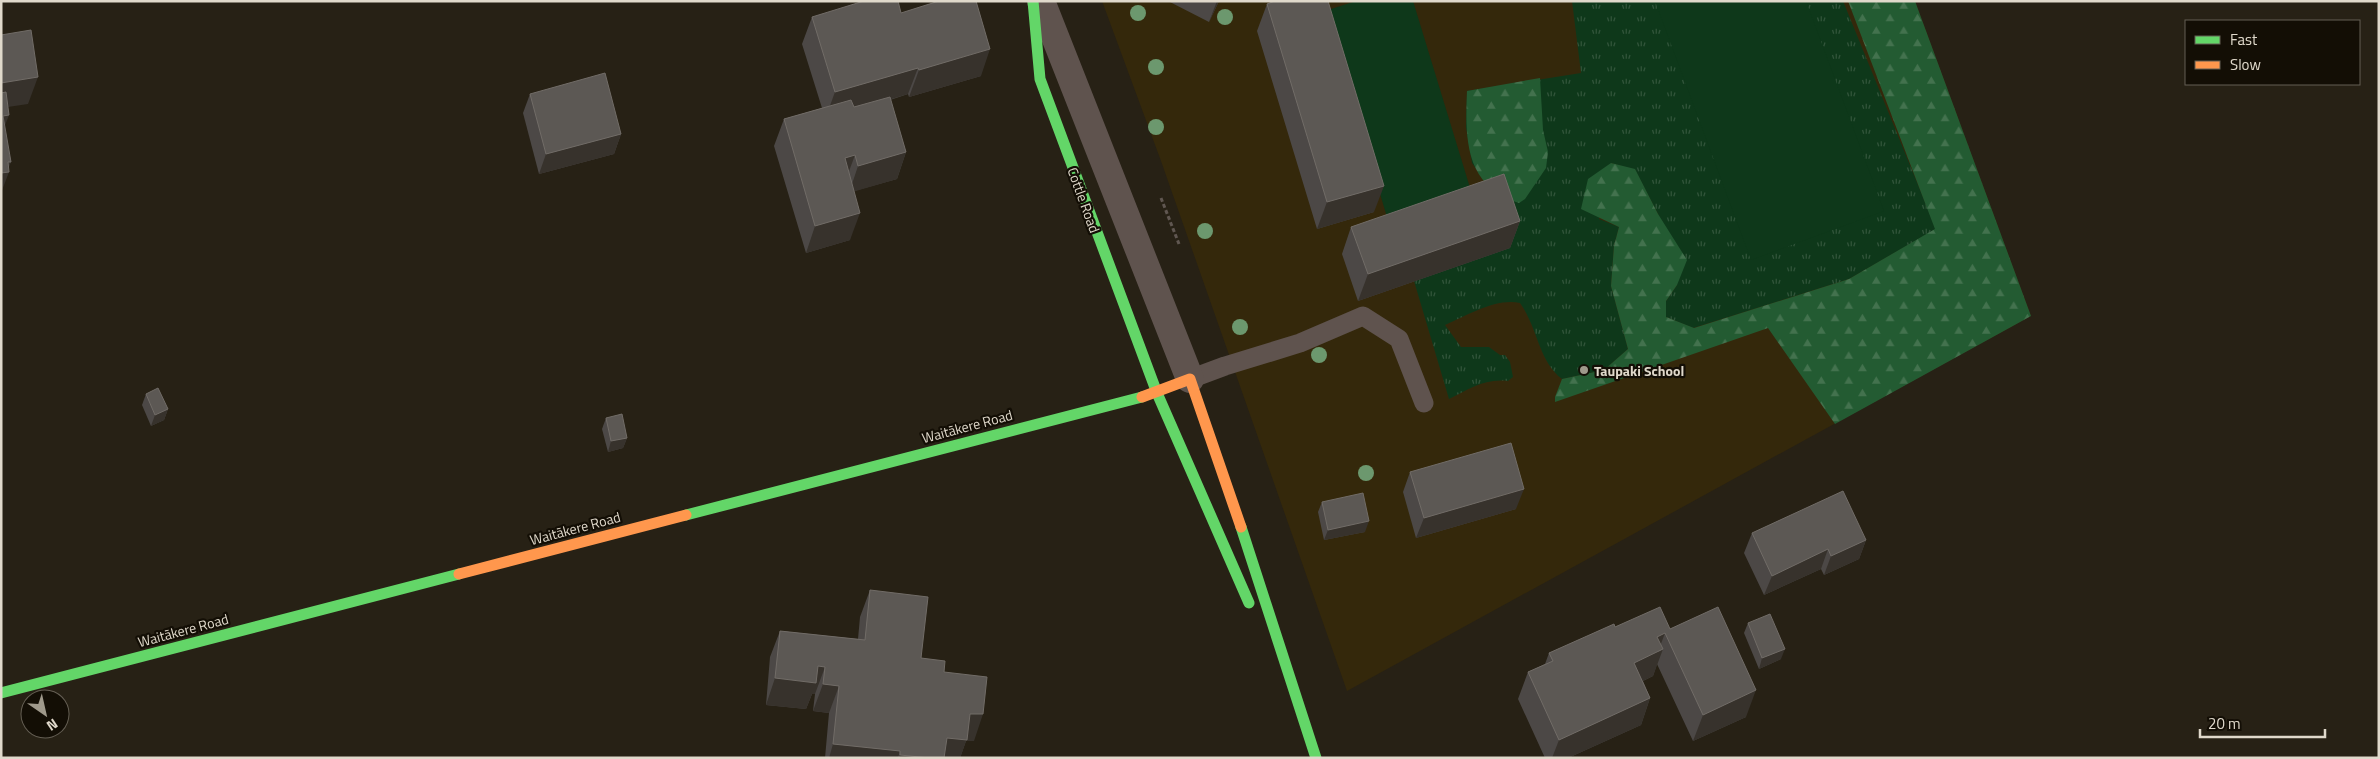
<svg xmlns="http://www.w3.org/2000/svg" width="2380" height="759" font-family="'Titillium Web',sans-serif">
<style>
.built{fill:#34280b}
.grass{fill:url(#grass-tufts)}
.forest{fill:url(#forest-firs)}
.pitch{fill:#0e381a}
.lines{fill:none;stroke-linecap:round;stroke-linejoin:round}
.path{stroke:#605751;stroke-width:3;stroke-dasharray:4 2.5;stroke-linecap:butt}
.lane{stroke:#5f534e;stroke-width:19}
.street{stroke:#5f534e;stroke-width:28}
.fast{stroke:#63d668;stroke-width:11}
.slow{stroke:#ff974d;stroke-width:11}
.tree{fill:#6c986e}
.wall{fill:#4c4846}
.shaded-wall{fill:#37322c}
.building{fill:#5c5854;stroke:#716c67}
.poi-dot{fill:#9f998b;stroke:#130e05;stroke-width:2}
.labels{text-anchor:middle;dominant-baseline:central;stroke-width:4.5;stroke-linejoin:round;paint-order:stroke}
.street-label{font-size:14px;fill:#e0d9cb;stroke:#130e05}
.poi-label{font-size:14px;font-weight:bold;fill:#e0d9cb;stroke:#130e05;text-anchor:start}
</style>
<defs>
<pattern id="grass-tufts" width="24" height="20" patternUnits="userSpaceOnUse" patternTransform="scale(1.25)"><rect width="24" height="20" fill="#0e381a"/><path d="M3 7l-1-3M5 7V3M7 7l1-3M15 17l-1-3M17 17v-4M19 17l1-3" fill="none" stroke="#31543a"/></pattern>
<pattern id="forest-firs" width="22" height="20" patternUnits="userSpaceOnUse" patternTransform="scale(1.25)"><rect width="22" height="20" fill="#235b32"/><path d="M5 1l3.5 6h-7zM16 11l3.5 6h-7z" fill="#43724e"/></pattern>
</defs>
<rect width="100%" height="100%" fill="#272115"/>
<polygon class="built" points="1102,1 1915,1 2031,316 1347,691 1161,161"/>
<path class="grass" d="M 1572,1 L 1843,1 L 1936,229 L 1849,279 L 1693,328 L 1666,317 L 1666,301 L 1677,285 L 1658,214 L 1635,170 L 1611,163 L 1599,219 L 1619,227 L 1614,246 L 1611,286 L 1628,349 L 1604,370 L 1562,379 C 1538,360 1538,328 1520,303 C 1496,298 1468,315 1445,325 L 1461,347 L 1489,347 L 1500,355 L 1505,355 L 1510,362 L 1513,377 L 1508,381 C 1485,378 1469,389 1449,399 L 1414,281 L 1491,190 L 1472,163 L 1466,127 L 1467,91 L 1581,73 Z"/>
<g class="forest">
<polygon points="1848,1 1915,1 2031,316 1835,424 1768,328 1555,402 1555,397 1562,379 1604,370 1628,349 1611,286 1614,246 1619,227 1581,209 1588,179 1611,163 1635,169 1658,214 1687,260 1677,285 1666,301 1666,317 1694,328 1849,279 1935,229"/>
<path d="M 1540,78 L 1543,130 L 1548,152 L 1546,168 L 1525,199 L 1519,203 C 1465,186 1465,140 1467,91 Z"/>
</g>
<g class="pitch">
<polygon points="1356,1 1413,1 1471,191 1387,217 1325,11"/>
<polygon points="1655,1 1806,1 1884,211 1751,260"/>
</g>
<g class="lines">
<polyline class="path" points="1161,198 1179,244"/>
<polyline class="lane" points="1190,379 1225,366 1300,343 1363,316 1399,339 1424,403"/>
<polyline class="street" points="1041,1 1190,379"/>
<g class="fast">
<polyline points="1033,1 1040,79 1157,393 1249,603"/>
<polyline points="686,515 1142,397"/>
<polyline points="1241,527 1316,758"/>
<polyline points="1,693 459,574"/>
</g>
<g class="slow">
<polyline points="1142,397 1190,379 1241,527"/>
<polyline points="459,574 686,515"/>
</g>
</g>
<g class="tree">
<circle cx="1138" cy="13" r="8"/>
<circle cx="1225" cy="17" r="8"/>
<circle cx="1156" cy="67" r="8"/>
<circle cx="1156" cy="127" r="8"/>
<circle cx="1205" cy="231" r="8"/>
<circle cx="1240" cy="327" r="8"/>
<circle cx="1319" cy="355" r="8"/>
<circle cx="1366" cy="473" r="8"/>
</g>
<g class="wall">
<polygon points="1168,1 1219,1 1209,22"/>
<polygon points="1269,1 1328,1 1374,212 1317,229 1257,31 1267,4 1272,2"/>
<polygon points="901,13 981,76 909,97 908,94 890,100 906,152 897,179 854,191 850,240 806,253 774,146 784,119 822,108 802,44 812,17"/>
<polygon points="530,94 621,134 614,154 539,174 523,113"/>
<polygon points="1520,221 1510,248 1358,301 1342,254 1351,227"/>
<polygon points="146,394 168,409 164,420 151,426 142,405"/>
<polygon points="606,418 627,438 623,448 608,452 602,429"/>
<polygon points="1410,472 1516,509 1416,538 1403,492"/>
<polygon points="1322,502 1365,532 1324,540 1318,512"/>
<polygon points="1752,533 1866,540 1859,559 1824,575 1821,569 1764,595 1744,553"/>
<polygon points="870,590 921,658 944,672 974,741 966,741 960,758 825,758 829,713 813,711 815,694 812,694 806,709 766,705 770,657 780,631 858,639 860,617"/>
<polygon points="1748,623 1781,659 1759,669 1744,633"/>
<polygon points="1615,627 1670,629 1746,717 1693,741 1657,664 1653,676 1643,681 1650,698 1641,725 1568,758 1545,758 1518,699 1528,672 1545,664 1549,653"/>
</g>
<g class="shaded-wall">
<polygon points="1217,1 1219,1 1209,22"/>
<polygon points="990,49 981,76 909,97 919,70"/>
<polygon points="918,68 908,94 825,119 835,92"/>
<polygon points="38,77 28,104 1,108 1,83"/>
<polygon points="9,115 1,136 3,116"/>
<polygon points="621,134 614,154 539,174 546,154"/>
<polygon points="906,152 897,179 849,193 858,166"/>
<polygon points="855,155 845,182 845,158"/>
<polygon points="8,162 11,162 7,172 9,172 1,193 1,173"/>
<polygon points="1384,186 1374,212 1317,229 1327,202"/>
<polygon points="860,213 850,240 806,253 815,226"/>
<polygon points="1520,221 1510,248 1358,301 1368,274"/>
<polygon points="168,409 164,420 151,426 155,415"/>
<polygon points="627,438 623,448 608,452 611,441"/>
<polygon points="1524,489 1516,509 1416,538 1424,518"/>
<polygon points="1369,521 1365,532 1324,540 1328,530"/>
<polygon points="1866,540 1859,559 1824,575 1831,556"/>
<polygon points="1828,549 1821,569 1764,595 1772,576"/>
<polygon points="1665,633 1658,652 1663,649 1653,676 1624,690 1634,663 1657,637"/>
<polygon points="1785,649 1781,659 1759,669 1762,658"/>
<polygon points="818,666 825,667 815,694 812,694 806,709 766,705 775,678"/>
<polygon points="823,684 839,686 829,713 813,711"/>
<polygon points="1756,690 1746,717 1693,741 1703,715"/>
<polygon points="1650,698 1641,725 1568,758 1552,758 1559,740"/>
<polygon points="970,714 983,714 974,741 966,741 960,758 939,758 947,738"/>
<polygon points="833,744 900,751 898,758 829,758"/>
<polygon points="900,755 930,758 899,758"/>
</g>
<g class="building">
<polygon points="864,1 898,1 901,13 939,1 976,1 990,49 919,70 918,68 835,92 812,17"/>
<polygon points="1275,1 1328,1 1384,186 1327,202 1267,4"/>
<polygon points="31,30 38,77 1,83 1,35"/>
<polygon points="605,73 621,134 546,154 530,94"/>
<polygon points="6,92 9,115 3,116 11,162 8,162 9,172 1,173 1,93"/>
<polygon points="890,97 906,152 858,166 855,155 845,158 860,213 815,226 784,119 851,100 854,107"/>
<polygon points="1504,174 1520,221 1368,274 1351,227"/>
<polygon points="158,388 168,409 155,415 146,394"/>
<polygon points="622,414 627,438 611,441 606,418"/>
<polygon points="1511,443 1524,489 1424,518 1410,472"/>
<polygon points="1843,491 1866,540 1831,556 1828,549 1772,576 1752,533"/>
<polygon points="1363,493 1369,521 1328,530 1322,502"/>
<polygon points="870,590 928,597 921,658 945,661 944,672 987,677 983,714 970,714 967,740 947,738 944,758 930,758 900,755 900,751 833,744 839,686 823,684 825,667 818,666 816,683 775,678 780,631 865,640"/>
<polygon points="1660,607 1670,629 1718,607 1756,690 1703,715 1665,633 1657,637 1663,649 1634,663 1650,698 1559,740 1528,672 1553,661 1549,653 1614,624 1615,627"/>
<polygon points="1770,614 1785,649 1762,658 1748,623"/>
</g>
<circle class="poi-dot" cx="1584" cy="370" r="5"/>
<g class="labels">
<g class="street-label">
<text transform="translate(1084 200) rotate(70)">Cottle Road</text>
<text transform="translate(967 426) rotate(-15)">Waitākere Road</text>
<text transform="translate(575 528) rotate(-15)">Waitākere Road</text>
<text transform="translate(183 630) rotate(-15)">Waitākere Road</text>
</g>
<g class="poi-label">
<text x="1594" y="370">Taupaki School</text>
</g>
</g>
<rect width="2380" height="759" fill="none" stroke="#e0d9cb" stroke-width="5"/>
<rect x="2185" y="20" width="175" height="65" fill="#130e05" stroke="#655f54"/>
<rect x="2195" y="36" width="25" height="8" fill="#63d668" stroke="#655f54"/>
<text x="2230" y="45" font-size="15" fill="#e0d9cb">Fast</text>
<rect x="2195" y="61" width="25" height="8" fill="#ff974d" stroke="#655f54"/>
<text x="2230" y="70" font-size="15" fill="#e0d9cb">Slow</text>
<g transform="translate(45 714) rotate(146)"><circle r="24" fill="#130e05" stroke="#655f54"/>
<path d="M0-4L9 19L0 12L-9 19Z" fill="#9f998b"/>
<text y="-8" font-size="14" font-weight="bold" text-anchor="middle" fill="#e0d9cb">N</text>
</g>
<path d="M2200 729v8h125v-8" fill="none" stroke="#e0d9cb" stroke-width="2.5"/>
<text x="2208" y="729" font-size="15" fill="#e0d9cb" stroke="#130e05" stroke-width="4" paint-order="stroke">20 m</text>
</svg>
